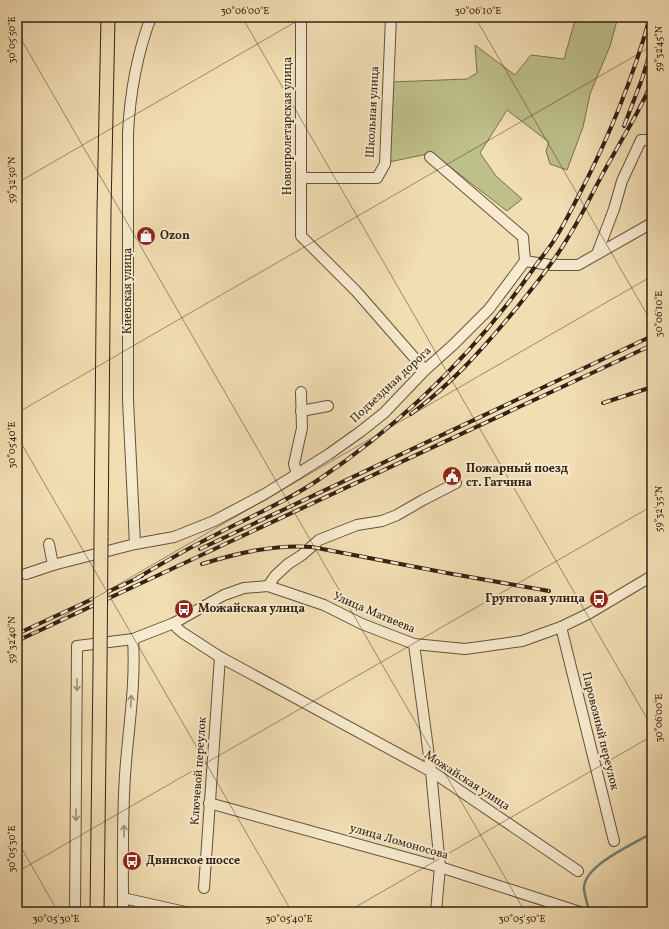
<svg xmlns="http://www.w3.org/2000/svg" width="669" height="929" font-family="Vollkorn,serif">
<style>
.green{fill:#bec08a;stroke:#78714f}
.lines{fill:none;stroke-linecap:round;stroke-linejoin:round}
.stream{stroke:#737e74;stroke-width:2.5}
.minor-casing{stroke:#63513c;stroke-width:12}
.major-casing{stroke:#332214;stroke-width:15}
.minor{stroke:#f7eace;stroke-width:10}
.major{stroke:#f2deb3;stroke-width:13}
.rail-casing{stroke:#332214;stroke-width:4}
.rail{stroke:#f7eace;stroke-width:2.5;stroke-dasharray:8;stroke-linecap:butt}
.major-bridge-casing{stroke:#332214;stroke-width:15;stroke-linecap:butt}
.major-bridge{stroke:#f2deb3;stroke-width:13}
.oneway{stroke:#9f907a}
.ticks{fill:none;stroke:#332214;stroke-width:1;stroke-opacity:0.45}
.labels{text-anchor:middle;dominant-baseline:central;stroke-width:4;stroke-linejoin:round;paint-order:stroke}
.street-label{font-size:12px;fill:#332214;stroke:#f7eace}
.poi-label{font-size:12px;font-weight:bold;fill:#332214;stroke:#f7eace;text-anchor:start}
.neatline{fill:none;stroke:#332214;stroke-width:1.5}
.ticks-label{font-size:10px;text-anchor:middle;fill:#332214}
</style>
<rect width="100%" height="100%" fill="#f2deb3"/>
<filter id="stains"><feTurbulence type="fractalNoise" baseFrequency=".005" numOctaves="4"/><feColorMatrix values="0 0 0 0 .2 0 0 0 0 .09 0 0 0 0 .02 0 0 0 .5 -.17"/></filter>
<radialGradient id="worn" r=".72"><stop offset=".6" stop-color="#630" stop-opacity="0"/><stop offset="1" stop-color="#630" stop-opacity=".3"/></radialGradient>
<polygon class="green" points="576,17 618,17 610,46 590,94 583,127 567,170 550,164 546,151 549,142 507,110 480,153 496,176 522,199 507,211 432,153 389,162 392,82 467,79 477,73 475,45 515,75 531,55 564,59"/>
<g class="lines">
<path class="stream" d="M 589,912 C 588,904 584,895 584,888 C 584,865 634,844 652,833"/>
<g class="minor-casing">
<g id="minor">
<polyline points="301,17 301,236 356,291 425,370"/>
<polyline points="430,157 523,237 525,261"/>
<polyline points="301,178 377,178 385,164 391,17"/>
<polyline points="597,254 614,209 622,181 641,140 652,140"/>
<polyline points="301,411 328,406"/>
<polyline points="297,474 294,464 302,428 301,392"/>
<polyline points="49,544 53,565"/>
<path d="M 135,544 L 128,400 L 128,133 C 130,93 137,54 151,17"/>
<polyline points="26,574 53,565 135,544 174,537 214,521 265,494 329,454 360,432 384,413 425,370 453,345 489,309 525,261 550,265 578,265 652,223"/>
<polyline points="268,586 275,576 288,564 302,555 319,540 357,525 382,521 397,515 423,500 456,483"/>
<polyline points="174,623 177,628 183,633 220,657 434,773 578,871"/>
<polyline points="561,627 614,841"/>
<polyline points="414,644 431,771 440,867 436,912"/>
<polyline points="209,803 440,867 580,912"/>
<polyline points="204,888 220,657"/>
<polyline points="123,898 185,912"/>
<polyline points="75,912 77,646 133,639 174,623 224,595 244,588 268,586 324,605 362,624 414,644 465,649 522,641 561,627 588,614 652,576"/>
<path d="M 123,912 C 123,867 122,821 125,775 C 128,730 136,685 133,639"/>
</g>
</g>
<g class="major-casing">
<g id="major">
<polyline points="101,538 104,210 108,17"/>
<polyline points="97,912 100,669"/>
</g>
</g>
<use href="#minor" class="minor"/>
<use href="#major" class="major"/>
<g class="rail-casing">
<g id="rail">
<polyline points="624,126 642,79 652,46"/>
<polyline points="603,403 652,387"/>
<path d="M 411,414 C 450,385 479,353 510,316 C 531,290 552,265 569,236 C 585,211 596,184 611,159 C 625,133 642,108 652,81"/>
<polyline points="200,549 652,336"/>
<path d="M 202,564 C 238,553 275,544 312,547 L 447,573 L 549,591"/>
<path d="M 137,578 C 163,563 190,547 217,534 C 251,516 286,502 318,480 C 403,423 476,351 534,268 C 540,259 547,251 553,242 C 563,227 571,210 580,193 C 609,137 633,78 650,17"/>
<polyline points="17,634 142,576"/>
<polyline points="17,641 652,345"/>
</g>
</g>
<use href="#rail" class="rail"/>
<g class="major-bridge-casing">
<polyline id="major-bridge" points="100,669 101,538"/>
</g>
<use href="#major-bridge" class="major-bridge"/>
</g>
<defs><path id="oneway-shaft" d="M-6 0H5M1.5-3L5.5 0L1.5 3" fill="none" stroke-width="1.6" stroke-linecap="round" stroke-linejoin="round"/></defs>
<g class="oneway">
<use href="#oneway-shaft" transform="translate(77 685) rotate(90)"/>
<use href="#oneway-shaft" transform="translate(131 701) rotate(-87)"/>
<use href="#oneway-shaft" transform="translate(76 815) rotate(90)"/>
<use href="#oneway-shaft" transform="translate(124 831) rotate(-89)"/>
</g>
<path class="ticks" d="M 242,17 L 652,727M 475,17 L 652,323M 17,32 L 525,912M 17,183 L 304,17M 17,413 L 652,46M 17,436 L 292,912M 17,643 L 652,276M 17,840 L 58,912M 17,872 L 652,506M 347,912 L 652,736"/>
<defs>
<g id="shop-disc" transform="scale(1)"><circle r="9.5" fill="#8f2418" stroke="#f7eace"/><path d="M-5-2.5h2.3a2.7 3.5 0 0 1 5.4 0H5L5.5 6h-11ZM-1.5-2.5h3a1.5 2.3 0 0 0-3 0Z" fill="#fff"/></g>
<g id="civic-disc" transform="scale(1)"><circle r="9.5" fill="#8f2418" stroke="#f7eace"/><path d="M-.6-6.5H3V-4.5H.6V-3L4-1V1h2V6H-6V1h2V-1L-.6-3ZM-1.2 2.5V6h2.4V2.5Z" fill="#fff"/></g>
<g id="bus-disc" transform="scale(1)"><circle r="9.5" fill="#8f2418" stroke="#f7eace"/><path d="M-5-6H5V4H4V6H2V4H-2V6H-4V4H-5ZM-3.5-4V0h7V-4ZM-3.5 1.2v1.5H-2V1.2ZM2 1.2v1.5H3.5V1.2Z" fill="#fff"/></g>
</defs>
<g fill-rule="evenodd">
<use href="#shop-disc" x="146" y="236"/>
<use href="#civic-disc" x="452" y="476"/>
<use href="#bus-disc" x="599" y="599"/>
<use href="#bus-disc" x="184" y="609"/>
<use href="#bus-disc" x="132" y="861"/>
</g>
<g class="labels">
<g class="street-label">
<text transform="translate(373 112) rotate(-87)">Школьная улица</text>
<text transform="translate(288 126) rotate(-90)">Новопролетарская улица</text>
<text transform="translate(128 291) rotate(-90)">Киевская улица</text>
<text transform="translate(391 385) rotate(-43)">Подъездная дорога</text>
<text transform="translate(374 613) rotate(23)">Улица Матвеева</text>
<text transform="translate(600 731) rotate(76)">Паровозный переулок</text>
<text transform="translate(199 771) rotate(-86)">Ключевой переулок</text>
<text transform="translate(467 781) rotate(33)">Можайская улица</text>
<text transform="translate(399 842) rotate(16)">улица Ломоносова</text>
</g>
<g class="poi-label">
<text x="160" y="236">Ozon</text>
<text x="466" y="469">Пожарный поезд<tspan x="466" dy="14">ст. Гатчина</tspan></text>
<text x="585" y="599" text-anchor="end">Грунтовая улица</text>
<text x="198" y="609">Можайская улица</text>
<text x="146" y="861">Двинское шоссе</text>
</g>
</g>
<rect width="669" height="929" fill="none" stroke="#f2deb3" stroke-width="44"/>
<rect x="22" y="22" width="625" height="885" class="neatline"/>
<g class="ticks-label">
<text x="245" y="14">30°06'00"E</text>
<text x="478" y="14">30°06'10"E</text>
<text transform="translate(11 40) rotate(-90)" y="4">30°05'50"E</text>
<text transform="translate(658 49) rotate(-90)" y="4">59°32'45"N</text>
<text transform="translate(11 180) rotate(-90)" y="4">59°32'50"N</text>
<text transform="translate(658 314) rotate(-90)" y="4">30°06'10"E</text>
<text transform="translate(11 445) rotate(-90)" y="4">30°05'40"E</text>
<text transform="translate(658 509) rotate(-90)" y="4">59°32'35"N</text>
<text transform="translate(11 640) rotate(-90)" y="4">59°32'40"N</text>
<text transform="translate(658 718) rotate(-90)" y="4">30°06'00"E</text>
<text transform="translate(11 849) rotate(-90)" y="4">30°05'30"E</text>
<text x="56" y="922">30°05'30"E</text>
<text x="289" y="922">30°05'40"E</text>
<text x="522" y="922">30°05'50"E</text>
</g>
<rect width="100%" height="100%" filter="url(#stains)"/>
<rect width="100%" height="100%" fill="url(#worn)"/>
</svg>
